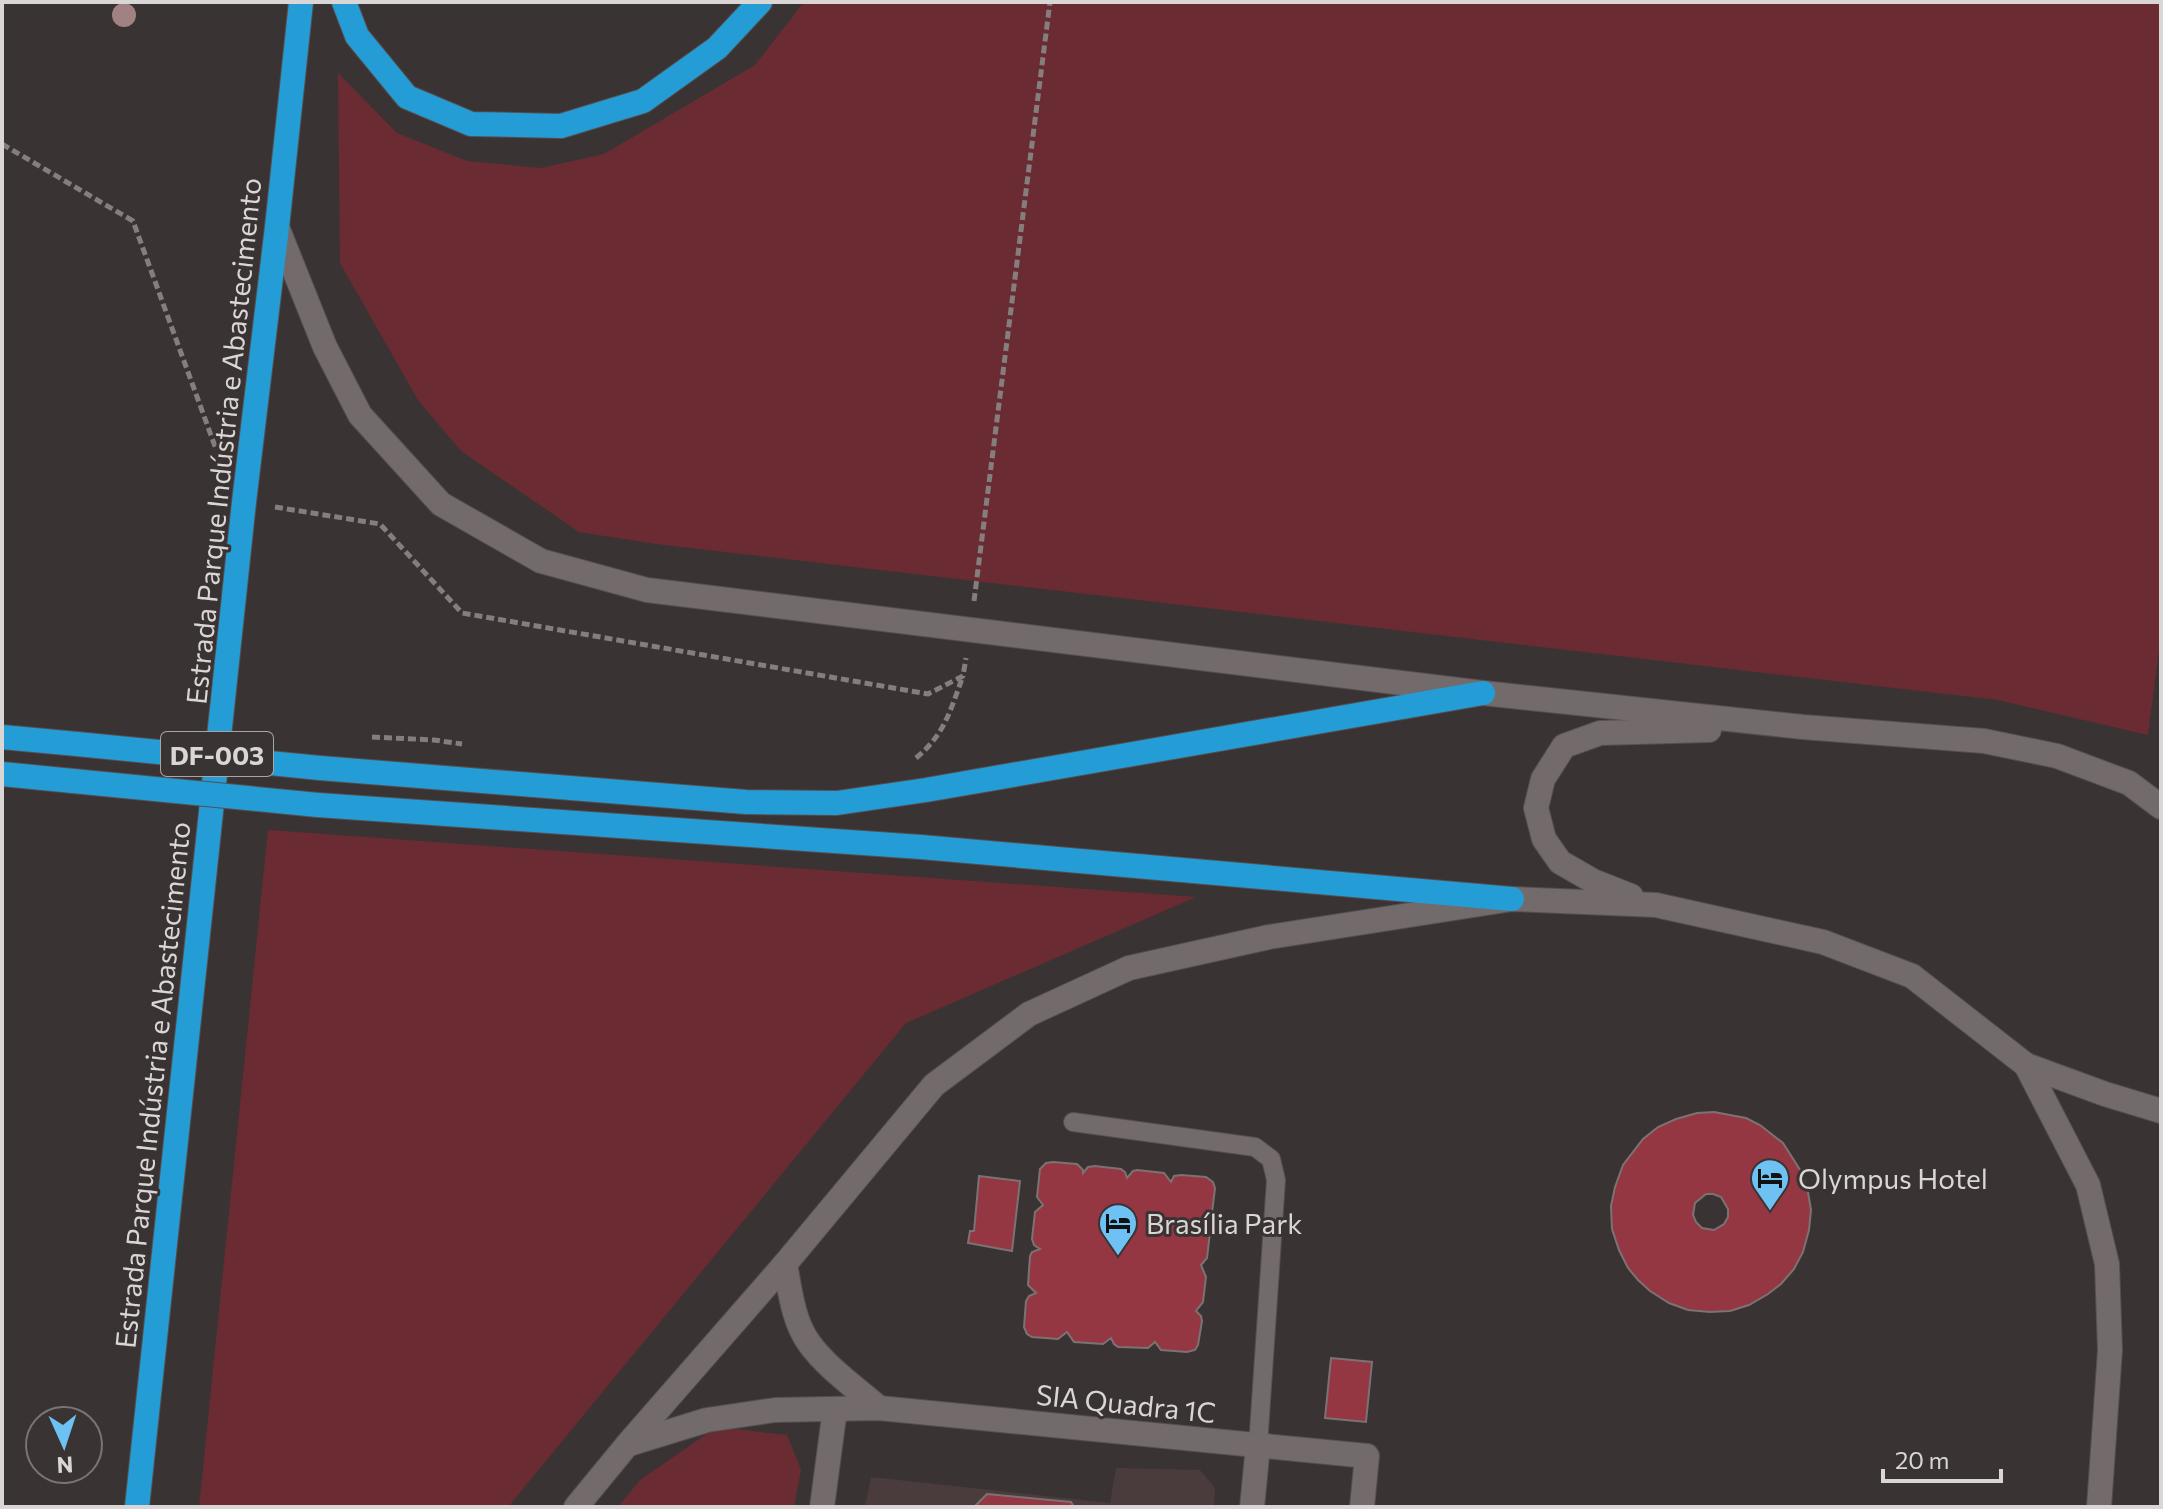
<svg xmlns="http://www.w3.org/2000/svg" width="2163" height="1509" font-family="Commissioner,sans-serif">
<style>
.built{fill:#4a3c3c}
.green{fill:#6a2c32}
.building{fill:#953743;stroke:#7b7272;stroke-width:2;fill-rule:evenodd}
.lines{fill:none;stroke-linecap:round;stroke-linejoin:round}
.lane-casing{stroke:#554f4f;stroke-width:20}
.street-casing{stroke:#554f4f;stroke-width:26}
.secondary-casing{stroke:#554f4f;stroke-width:26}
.highway-casing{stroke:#554f4f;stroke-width:26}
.path{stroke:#847e7e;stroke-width:5;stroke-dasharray:8 4;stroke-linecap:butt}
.lane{stroke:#736b6b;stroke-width:18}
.street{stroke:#736b6b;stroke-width:24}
.secondary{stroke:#736b6b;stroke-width:24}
.highway{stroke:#249dd6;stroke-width:24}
.highway-bridge-casing{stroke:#554f4f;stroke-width:26;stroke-linecap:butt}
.highway-bridge{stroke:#249dd6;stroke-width:24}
.tree{fill:#a28182}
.labels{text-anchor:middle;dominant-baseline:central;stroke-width:6;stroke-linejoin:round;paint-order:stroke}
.shield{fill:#3a3333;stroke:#aaa5a5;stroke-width:2}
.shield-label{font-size:26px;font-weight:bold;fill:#dad6d6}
.street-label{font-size:28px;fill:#dad6d6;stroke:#3a3333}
.poi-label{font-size:28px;fill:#dad6d6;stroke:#3a3333;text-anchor:start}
</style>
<rect width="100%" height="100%" fill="#3a3333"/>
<polygon class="built" points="1116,1468 1200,1470 1215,1488 1214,1507 865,1507 871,1477 1110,1503"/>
<g class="green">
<polygon points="804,2 2161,2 2161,634 2148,735 1998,700 656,544 579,532 461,451 418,400 340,263 338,73 397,133 467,161 541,168 604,154 755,65"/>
<polygon points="268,830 269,830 1196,897 906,1023 508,1507 199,1507"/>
<polygon points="717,1427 787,1435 801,1470 794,1507 618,1507 640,1480"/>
</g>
<g class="building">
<path d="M 1714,1112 L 1746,1118 L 1760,1125 L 1783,1143 L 1802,1173 L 1808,1192 L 1811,1210 L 1809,1230 L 1803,1252 L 1794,1269 L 1781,1284 L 1768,1294 L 1749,1305 L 1730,1311 L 1710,1312 L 1688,1310 L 1669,1303 L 1650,1291 L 1638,1280 L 1628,1268 L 1619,1250 L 1612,1229 L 1611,1206 L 1615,1187 L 1623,1165 L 1643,1139 L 1658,1127 L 1676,1119 L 1697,1113 ZM 1706,1194 L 1713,1194 L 1721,1197 L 1728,1209 L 1728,1217 L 1724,1224 L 1714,1230 L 1702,1228 L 1696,1222 L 1693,1215 L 1695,1203 Z"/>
<polygon points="1053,1162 1077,1164 1083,1170 1083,1173 1088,1167 1095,1166 1121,1169 1125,1172 1127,1178 1133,1171 1137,1170 1164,1173 1171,1182 1174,1176 1181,1175 1206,1177 1213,1182 1215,1188 1212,1213 1206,1222 1210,1232 1207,1258 1201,1265 1206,1277 1203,1302 1196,1311 1201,1316 1202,1321 1198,1345 1195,1350 1187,1352 1161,1350 1155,1342 1148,1348 1118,1347 1114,1344 1111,1338 1103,1344 1074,1342 1067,1332 1058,1339 1032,1337 1027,1334 1024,1327 1026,1301 1029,1296 1036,1293 1028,1285 1030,1256 1032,1252 1040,1249 1034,1245 1032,1239 1035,1212 1043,1205 1037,1197 1040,1169 1046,1163"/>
<polygon points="979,1176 1020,1181 1012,1251 968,1243 970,1231 974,1231"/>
<polygon points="1331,1358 1372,1362 1366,1422 1325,1418"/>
<polygon points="987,1494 1071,1502 1074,1507 974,1507"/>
</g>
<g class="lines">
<g class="lane-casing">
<polyline id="lane" points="1073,1122 1255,1147 1271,1159 1276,1180 1258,1446"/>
</g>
<g class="street-casing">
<polyline id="street" points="822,1507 835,1409"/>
</g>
<g class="secondary-casing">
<g id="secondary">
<polyline points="277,227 325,347 360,415 441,504 541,561 647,590 1483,693 1803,727 1984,741 2057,756 2129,783 2161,807"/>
<polyline points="1631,896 1593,881 1560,862 1544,839 1536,808 1543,779 1564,746 1600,733 1709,730"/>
<polyline points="2026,1065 2105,1094 2161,1111"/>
<path d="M 785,1264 C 790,1290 793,1321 809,1343 C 826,1367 856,1388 879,1408"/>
<polyline points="629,1444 707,1420 775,1410 879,1408 1367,1456 1362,1507"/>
<polyline points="576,1507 627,1445 785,1264 934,1085 1029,1014 1129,968 1269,937 1512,899 1656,905 1823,942 1912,976 2026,1065 2088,1185 2107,1264 2110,1350 2099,1507"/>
<polyline points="1252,1507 1258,1446"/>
</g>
</g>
<g class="highway-casing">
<g id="highway">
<polyline points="344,2 357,36 407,97 471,124 561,126 643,101 717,48 760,2"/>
<polyline points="2,737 77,744"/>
<polyline points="320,768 746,802 837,803 926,790 1483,693"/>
<polyline points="2,774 73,781"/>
<polyline points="318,805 921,847 1512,899"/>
<polyline points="137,1507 244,502 277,227 301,2"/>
</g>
</g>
<g class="path">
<polyline points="2,144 133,221 216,449"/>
<polyline points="275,507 380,524 462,613 928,694 963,676 966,658"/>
<polyline points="974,601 1050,2"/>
<polyline points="372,737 434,740 462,744"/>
<path d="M 916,758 C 945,734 950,711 963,676"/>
</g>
<use href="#lane" class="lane"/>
<use href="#street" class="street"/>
<use href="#secondary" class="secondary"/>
<use href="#highway" class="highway"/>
<g class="highway-bridge-casing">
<g id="highway-bridge">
<polyline points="77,744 320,768"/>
<polyline points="73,781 318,805"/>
</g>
</g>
<use href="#highway-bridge" class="highway-bridge"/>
</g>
<circle class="tree" cx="124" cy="15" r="12"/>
<defs>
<g id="hotel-pin" transform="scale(2)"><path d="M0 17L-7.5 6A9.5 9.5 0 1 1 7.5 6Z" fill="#6dc2f3" stroke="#3a3333"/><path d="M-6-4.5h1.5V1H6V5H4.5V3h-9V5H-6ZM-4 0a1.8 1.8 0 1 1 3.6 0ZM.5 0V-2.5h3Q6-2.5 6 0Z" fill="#111"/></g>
</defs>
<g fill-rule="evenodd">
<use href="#hotel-pin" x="1770" y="1178"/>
<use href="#hotel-pin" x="1118" y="1223"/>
</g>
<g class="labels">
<rect class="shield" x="161" y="732" width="112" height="44" rx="6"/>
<g class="shield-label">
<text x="217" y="754">DF-003</text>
</g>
<g class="street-label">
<text transform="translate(223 441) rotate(-84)">Estrada Parque Indústria e Abastecimento</text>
<text transform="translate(152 1085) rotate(-84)">Estrada Parque Indústria e Abastecimento</text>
<text transform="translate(1126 1403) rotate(6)">SIA Quadra 1C</text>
</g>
<g class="poi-label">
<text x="1798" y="1178">Olympus Hotel</text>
<text x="1146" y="1223">Brasília Park</text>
</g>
</g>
<rect width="2163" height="1509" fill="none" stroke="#dad6d6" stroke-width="8"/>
<g transform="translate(64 1445) rotate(177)"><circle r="38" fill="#3a3333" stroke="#7a7474" stroke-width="2"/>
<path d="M0-6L14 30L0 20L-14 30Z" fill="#6dc2f3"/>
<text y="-12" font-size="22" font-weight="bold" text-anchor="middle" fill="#dad6d6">N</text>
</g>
<path d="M1883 1469v12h118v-12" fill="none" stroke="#dad6d6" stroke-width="4"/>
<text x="1895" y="1469" font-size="24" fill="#dad6d6" stroke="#3a3333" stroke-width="6" paint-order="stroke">20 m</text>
</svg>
